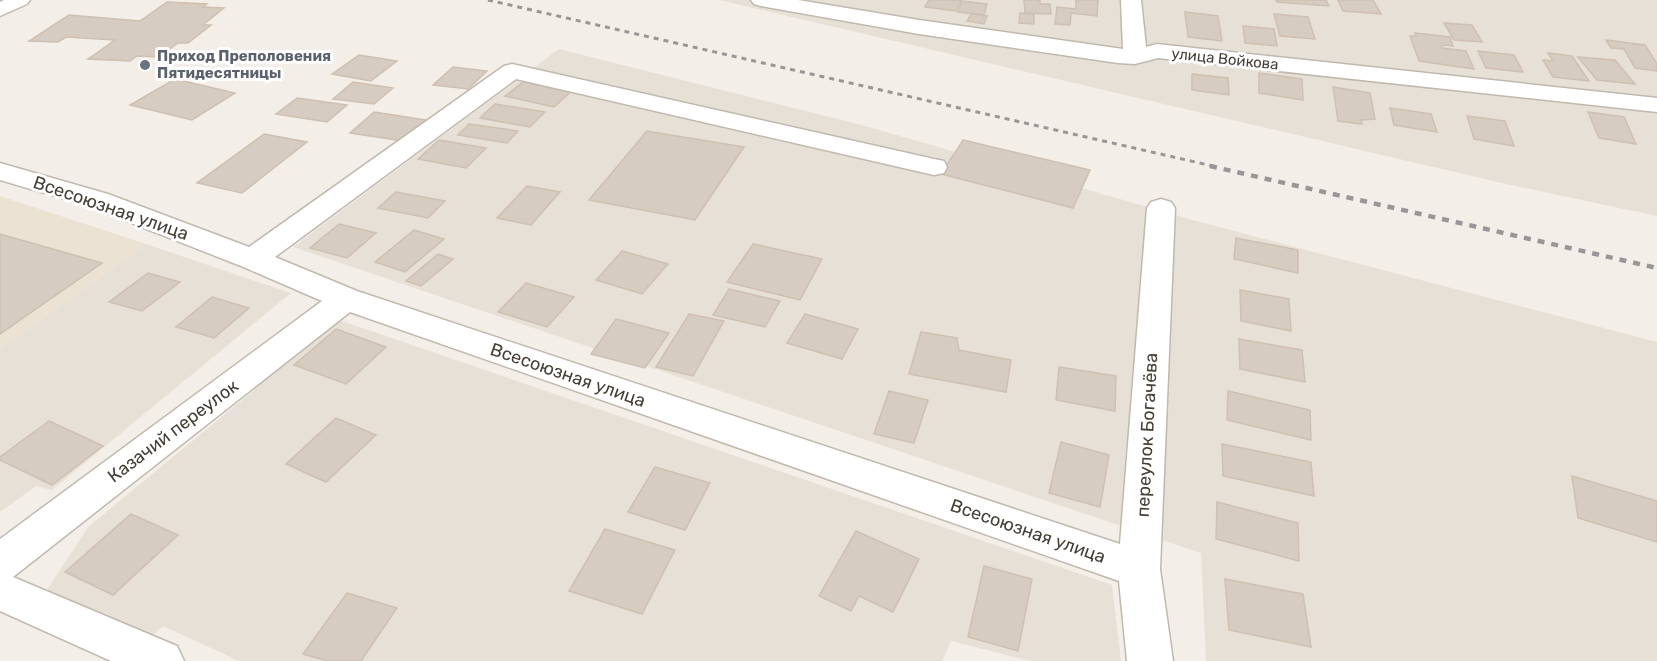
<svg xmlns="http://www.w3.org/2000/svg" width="1657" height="661" font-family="Rubik,sans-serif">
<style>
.residential{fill:#e7e0d6}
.education{fill:#ece2d3}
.building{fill:#d7ccc1;stroke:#cfc0b1;stroke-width:1.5}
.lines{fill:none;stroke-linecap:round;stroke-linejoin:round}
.minor-casing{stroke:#c1b8ae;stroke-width:3}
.minor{fill:#fff;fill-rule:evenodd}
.rail-far1{stroke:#979797;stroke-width:3;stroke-dasharray:5 5;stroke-linecap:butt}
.rail{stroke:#979797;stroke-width:4.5;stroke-dasharray:7 7;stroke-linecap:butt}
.worship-dot{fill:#6b7280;stroke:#fff;stroke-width:2}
.labels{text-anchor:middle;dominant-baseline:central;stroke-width:6;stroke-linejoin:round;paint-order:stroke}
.far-worship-label{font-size:15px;font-weight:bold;fill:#5b616d;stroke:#fff;text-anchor:start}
.far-street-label{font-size:15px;fill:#463f37;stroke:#fff}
.street-label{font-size:18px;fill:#463f37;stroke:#fff}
</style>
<rect width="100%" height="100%" fill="#f3efe8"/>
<g class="residential">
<polygon points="719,0 1657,0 1657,216 1506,184"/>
<polygon points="559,49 858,124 1200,222 1657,342 1657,661 1206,661 1201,553 293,247"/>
<polygon points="146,244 291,293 52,490 36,486 0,512 0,349"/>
<polygon points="339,320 1112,585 1121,661 1030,661 951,641 942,661 239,661 163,626 148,640 43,596 88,527"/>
</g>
<polygon class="education" points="0,196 146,244 0,349"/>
<g class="building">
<polygon points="929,0 961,0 956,11 925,7"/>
<polygon points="1024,0 1040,0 1040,4 1050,4 1051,14 1025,13"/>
<polygon points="1076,0 1098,0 1097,16 1071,13 1070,25 1055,24 1057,7 1076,9"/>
<polygon points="1276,0 1326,0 1329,6 1277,2"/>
<polygon points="1338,0 1373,0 1381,14 1343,11"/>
<polygon points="962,1 987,4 984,15 958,12"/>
<polygon points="167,2 207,4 203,7 224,8 203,25 211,25 188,43 178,43 159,57 137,56 130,61 88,59 115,40 66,37 58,42 29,41 69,15 140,21"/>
<polygon points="1185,12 1218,16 1222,41 1188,37"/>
<polygon points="1020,13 1034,14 1034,24 1019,23"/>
<polygon points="971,14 987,16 984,24 967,21"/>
<polygon points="1274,14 1308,17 1315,39 1280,36"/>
<polygon points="1444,23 1472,25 1482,42 1454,40"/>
<polygon points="1243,26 1274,29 1277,46 1245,43"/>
<polygon points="1415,33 1450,37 1453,46 1445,45 1441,46 1442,48 1466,51 1474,69 1419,61 1410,36 1416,36"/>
<polygon points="1606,40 1645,45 1657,64 1657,71 1635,68 1624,49 1611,48"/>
<polygon points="1478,51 1514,55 1523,72 1486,68"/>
<polygon points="1548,53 1572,56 1589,81 1553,77 1543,60 1553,61"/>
<polygon points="359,55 397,61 371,81 332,74"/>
<polygon points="1578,57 1615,60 1635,84 1597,80"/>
<polygon points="453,67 487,71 468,89 433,85"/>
<polygon points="1259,73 1302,79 1303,100 1259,93"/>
<polygon points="1192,74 1228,78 1229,95 1192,90"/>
<polygon points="175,79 235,93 192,120 130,105"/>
<polygon points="527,79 574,89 554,107 505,96"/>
<polygon points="353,82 393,88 374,104 333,99"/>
<polygon points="1333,87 1370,93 1375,119 1361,120 1362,124 1338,121"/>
<polygon points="297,98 347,105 327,122 276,114"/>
<polygon points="495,104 545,112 530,127 480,118"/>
<polygon points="1390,108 1431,114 1437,132 1394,125"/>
<polygon points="374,112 426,120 402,141 350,133"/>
<polygon points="1588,112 1624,117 1636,144 1599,138"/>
<polygon points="1467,116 1505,121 1514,146 1474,139"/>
<polygon points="469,124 518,131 507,143 458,135"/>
<polygon points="647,131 744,147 695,220 589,200"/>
<polygon points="264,134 307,142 242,193 197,183"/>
<polygon points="439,140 486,148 466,168 418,159"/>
<polygon points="963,140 1090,170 1073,208 941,174"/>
<polygon points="527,186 560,192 531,225 497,218"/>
<polygon points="396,192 445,201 428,218 378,208"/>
<polygon points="339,224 376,233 347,258 310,248"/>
<polygon points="414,230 444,239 405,272 375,262"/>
<polygon points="0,234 102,263 0,334"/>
<polygon points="1236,238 1298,250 1298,273 1234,259"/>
<polygon points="753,244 822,259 800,300 727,282"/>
<polygon points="622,251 668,264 642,294 596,280"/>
<polygon points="438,254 453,259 421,286 406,281"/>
<polygon points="148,273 180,282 142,311 109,302"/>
<polygon points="526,283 574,297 547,327 498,312"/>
<polygon points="729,289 780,301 765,327 713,315"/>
<polygon points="1240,290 1289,299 1291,331 1241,321"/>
<polygon points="212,297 249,308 214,338 176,327"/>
<polygon points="689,314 724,321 693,376 656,367"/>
<polygon points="805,314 858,329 842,359 787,343"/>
<polygon points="616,319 669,333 645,368 591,354"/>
<polygon points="336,329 386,347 346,384 294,365"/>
<polygon points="921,332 957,338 959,350 1011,360 1006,392 909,374"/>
<polygon points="1239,339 1302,350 1305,382 1240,369"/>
<polygon points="1059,367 1116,376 1115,411 1056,400"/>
<polygon points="889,391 928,400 914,443 874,434"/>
<polygon points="1228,391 1310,410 1311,440 1227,420"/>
<polygon points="336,418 376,435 326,482 286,464"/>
<polygon points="49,421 103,446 52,485 0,460 0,457"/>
<polygon points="1061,442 1109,455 1100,507 1049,493"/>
<polygon points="1222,444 1311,462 1314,496 1223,476"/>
<polygon points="655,467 710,483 685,530 628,512"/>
<polygon points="1572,476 1657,501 1657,542 1578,518"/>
<polygon points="1217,502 1298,523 1299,561 1216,539"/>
<polygon points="131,514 178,535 113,595 65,572"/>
<polygon points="605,529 675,550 642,614 569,591"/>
<polygon points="856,531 919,559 893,612 859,596 851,611 819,596"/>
<polygon points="984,566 1032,579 1018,651 968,637"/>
<polygon points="1225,579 1303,594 1311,647 1229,630"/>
<polygon points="347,593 397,608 361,661 327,661 303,654"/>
</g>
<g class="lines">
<g class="minor-casing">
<g id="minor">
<polygon points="4,0 30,0 27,4 0,16 0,2"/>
<polygon points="751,0 798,0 919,20 1123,49 1121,0 1141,0 1146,47 1157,44 1657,98 1657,112 1158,58 1135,64 1118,63 919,34 761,6 754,4"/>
<polygon points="512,64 934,159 944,161 947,167 944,173 934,175 516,79 275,257 357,291 1120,544 1147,208 1151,202 1161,199 1171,202 1175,208 1160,569 1173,661 1127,661 1119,581 350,312 13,577 177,646 184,661 111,661 0,611 0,539 322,301 241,266 88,206 0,180 0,163 108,194 249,247 504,66"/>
</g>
</g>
<use href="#minor" class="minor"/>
<polyline class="rail-far1" points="488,0 1217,167"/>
<polyline class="rail" points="1210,166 1657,268"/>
</g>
<circle class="worship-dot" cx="145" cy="65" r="6"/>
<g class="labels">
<g class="far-worship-label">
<text x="157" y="56">Приход Преполовения<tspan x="157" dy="17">Пятидесятницы</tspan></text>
</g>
<g class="far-street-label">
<text transform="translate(1225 59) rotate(6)">улица Войкова</text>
</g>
<g class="street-label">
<text transform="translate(111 208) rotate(19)">Всесоюзная улица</text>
<text transform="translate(568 375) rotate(19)">Всесоюзная улица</text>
<text transform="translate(173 431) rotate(-37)">Казачий переулок</text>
<text transform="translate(1147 435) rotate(-87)">переулок Богачёва</text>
<text transform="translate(1028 531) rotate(19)">Всесоюзная улица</text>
</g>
</g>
</svg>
